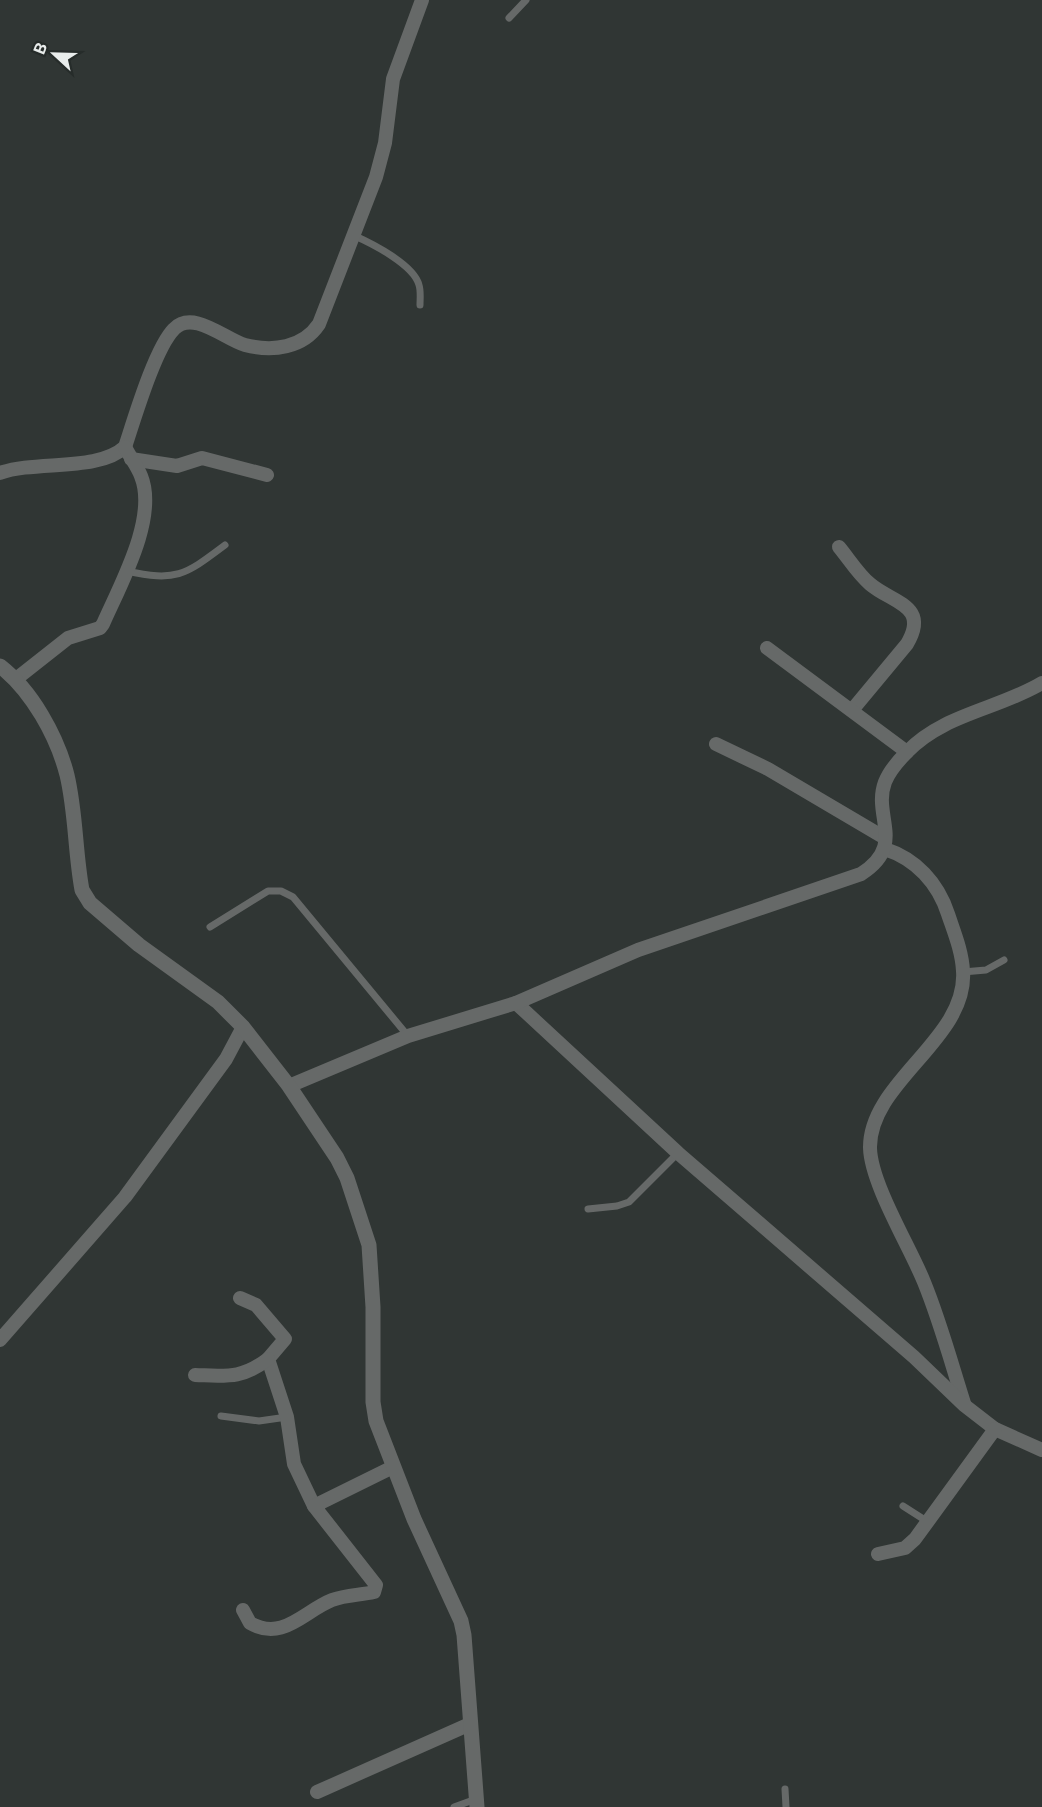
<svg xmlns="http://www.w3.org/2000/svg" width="1042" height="1807" font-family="'Public Sans',sans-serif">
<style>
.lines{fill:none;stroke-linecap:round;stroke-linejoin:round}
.service{stroke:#666968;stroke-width:7}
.minor{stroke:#666968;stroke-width:14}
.tertiary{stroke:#666968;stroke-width:15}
</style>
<rect width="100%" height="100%" fill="#303634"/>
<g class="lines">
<g class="service">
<polyline points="509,18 526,0"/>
<path d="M 355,236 C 373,244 414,265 419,285 C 421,291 420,299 420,305"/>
<path d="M 126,571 C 177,582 185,575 225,545"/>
<polyline points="210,927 268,891 281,891 293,897 408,1036"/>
<polyline points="963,972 986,970 1004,960"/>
<polyline points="588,1209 617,1206 629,1202 678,1153"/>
<polyline points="221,1416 259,1421 287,1417"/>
<polyline points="903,1506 928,1522"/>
<polyline points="785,1789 786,1807"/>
<polyline points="454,1807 476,1799"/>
</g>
<g class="minor">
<polyline points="131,459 177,466 202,458 267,475"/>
<path d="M 0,473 C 36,460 98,472 125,447 C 134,420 155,348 174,329 C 193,309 226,340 245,345 C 273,352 303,348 319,324 L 376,177 L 385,143 L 393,79 L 422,0"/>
<path d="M 839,547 C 849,559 858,574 870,584 C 892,603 930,605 907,644 L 853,709"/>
<polyline points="767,648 907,752"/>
<path d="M 16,679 L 68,638 L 100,628 L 103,624 C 120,585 158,518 141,476 C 137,466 130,457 125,447"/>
<polyline points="716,744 768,769 885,838"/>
<path d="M 885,849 C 916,859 938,883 948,914 C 954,932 962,951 963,971 C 968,1039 869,1082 870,1148 C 871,1184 910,1247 924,1282 C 940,1321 951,1362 964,1403"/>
<polyline points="516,1003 678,1153 914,1357 964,1405 995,1429 1042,1450"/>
<path d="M 289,1086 L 408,1036 L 516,1003 L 638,950 L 861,874 C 907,845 872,816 885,782 C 889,772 899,760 907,752 C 943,714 999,709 1042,683"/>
<polyline points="240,1298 256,1305 285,1339 268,1359 287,1417 294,1464 314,1506"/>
<polyline points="0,1340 125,1197 226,1059 243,1027"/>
<path d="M 195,1375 C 227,1376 242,1379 268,1359"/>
<polyline points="878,1554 905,1548 915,1539 995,1429"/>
<path d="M 243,1610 L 250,1623 C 283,1642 304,1611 332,1600 C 345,1595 361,1595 374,1592 L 376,1585 L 314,1506 L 393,1467"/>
<polyline points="317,1792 470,1724"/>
</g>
<path class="tertiary" d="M 0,666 C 32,691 57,736 67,775 C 76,813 75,852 82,890 L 90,903 L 139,945 L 218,1002 L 243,1027 L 289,1086 L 337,1158 L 347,1178 L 369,1245 L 373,1307 L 373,1402 L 376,1421 L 414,1519 L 461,1621 L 464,1635 L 477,1807"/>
</g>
<g transform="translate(54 54) rotate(292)" stroke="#262c2a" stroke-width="4.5" paint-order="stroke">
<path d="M0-4.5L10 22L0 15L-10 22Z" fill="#e8eceb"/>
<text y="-9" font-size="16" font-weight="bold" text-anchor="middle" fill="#e8eceb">B</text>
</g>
</svg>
